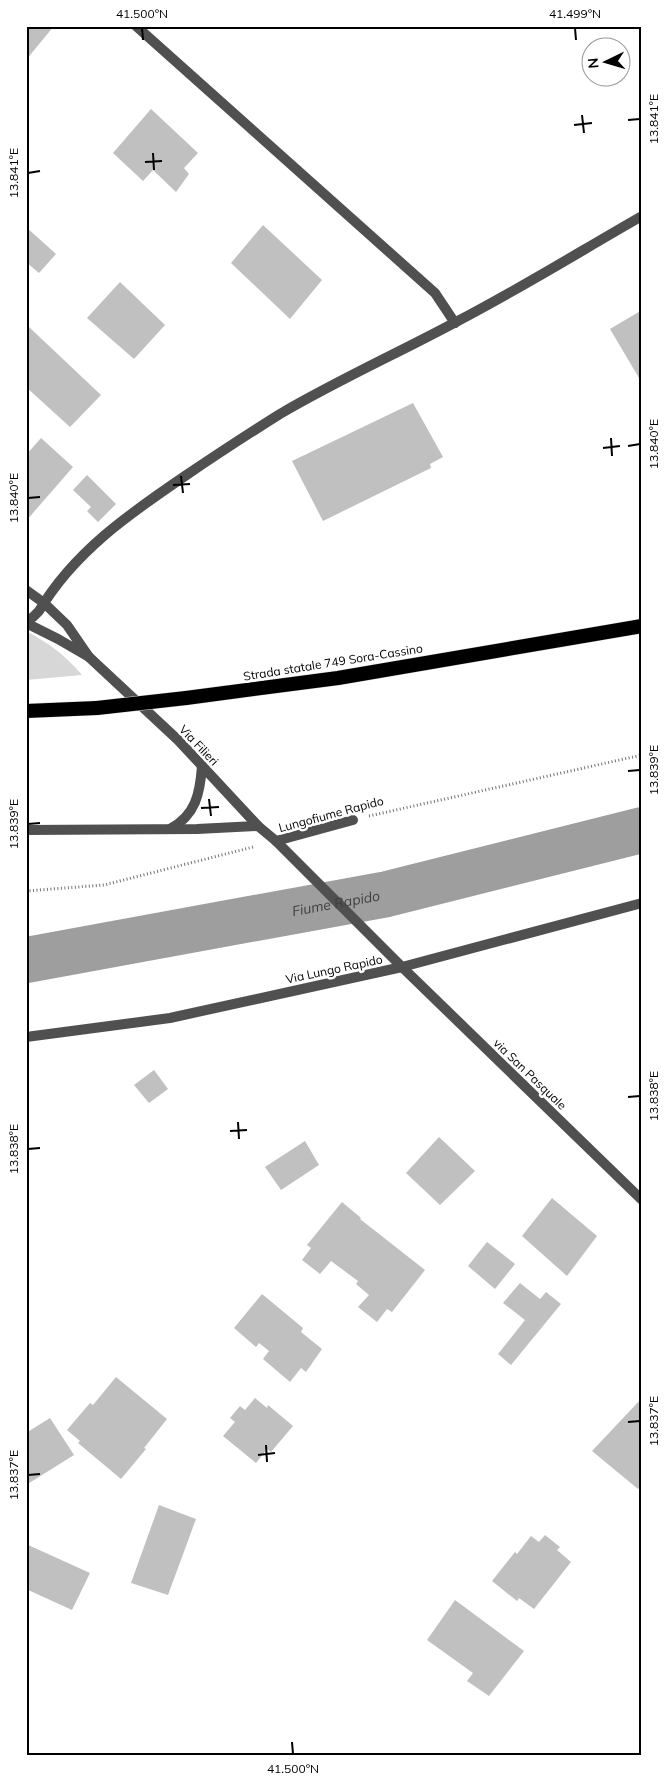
<svg xmlns="http://www.w3.org/2000/svg" width="668" height="1782" font-family="Mulish,sans-serif">
<style>
.green{fill:#d7d7d7}
.lines{fill:none;stroke-linecap:round;stroke-linejoin:round}
.river{stroke:#9e9e9e;stroke-width:46}
.building{fill:#c0c0c0}
.trunk-casing{stroke:#dbdbdb;stroke-width:15}
.path{stroke:#727272;stroke-width:3;stroke-dasharray:1 2.5;stroke-linecap:butt}
.service{stroke:#505050;stroke-width:10}
.minor{stroke:#505050;stroke-width:10}
.trunk{stroke:#000;stroke-width:14}
.trunk-bridge-casing{stroke:#dbdbdb;stroke-width:15;stroke-linecap:butt}
.trunk-bridge{stroke:#000;stroke-width:14}
.ticks{fill:none;stroke:#000;stroke-width:2}
.labels{text-anchor:middle;dominant-baseline:central;stroke-width:5;stroke-linejoin:round;paint-order:stroke}
.street-label{font-size:12px;fill:#000;stroke:#fff}
.water-label{font-size:14px;font-style:italic;fill:#3f3f3f;stroke:#fff}
.neatline{fill:none;stroke:#000;stroke-width:2}
.ticks-label{font-size:12px;text-anchor:middle;fill:#000}
</style>
<rect width="100%" height="100%" fill="#fff"/>
<path class="green" d="M 26,631 C 49,643 65,655 82,675 L 26,680 Z"/>
<g class="lines">
<path class="river" id="s1" d="M 26,960 L 387,894 L 642,830"/>
</g>
<g class="building">
<polygon points="26,26 54,26 26,60"/>
<polygon points="151,109 198,153 184,168 189,174 176,192 153,170 143,181 113,153"/>
<polygon points="263,225 322,280 290,319 231,263"/>
<polygon points="26,227 56,254 39,273 26,262"/>
<polygon points="120,282 165,325 134,359 87,318"/>
<polygon points="642,310 642,383 610,329"/>
<polygon points="29,327 101,395 70,427 26,387 26,331"/>
<polygon points="413,403 443,457 430,464 431,468 323,521 292,461"/>
<polygon points="41,438 73,467 26,521 26,455"/>
<polygon points="87,475 116,504 98,522 87,511 91,507 73,490"/>
<polygon points="154,1070 168,1089 149,1103 134,1085"/>
<polygon points="439,1137 475,1171 440,1205 406,1173"/>
<polygon points="305,1141 319,1165 281,1190 265,1167"/>
<polygon points="552,1198 597,1236 567,1276 522,1236"/>
<polygon points="342,1202 361,1218 360,1219 425,1270 392,1312 387,1309 377,1322 358,1307 369,1295 356,1284 358,1281 331,1261 320,1274 302,1260 311,1248 307,1245"/>
<polygon points="487,1242 515,1264 495,1289 468,1266"/>
<polygon points="520,1283 540,1299 546,1292 561,1304 511,1365 498,1354 525,1320 503,1303"/>
<polygon points="262,1294 303,1328 301,1332 322,1349 306,1372 301,1368 290,1382 263,1359 269,1351 259,1343 256,1347 234,1328"/>
<polygon points="116,1377 167,1419 144,1448 146,1449 121,1479 78,1443 80,1441 67,1430 90,1403 93,1405"/>
<polygon points="255,1398 267,1408 268,1405 293,1426 271,1452 267,1449 256,1463 223,1436 235,1422 230,1418 240,1406 245,1410"/>
<polygon points="642,1398 642,1484 638,1489 592,1451"/>
<polygon points="50,1418 74,1455 26,1485 26,1433"/>
<polygon points="159,1505 196,1519 168,1595 131,1583"/>
<polygon points="545,1535 560,1547 557,1550 571,1562 534,1609 519,1598 517,1601 492,1581 515,1552 517,1554 531,1536 539,1542"/>
<polygon points="26,1544 90,1573 72,1610 26,1589"/>
<polygon points="455,1600 524,1651 489,1696 467,1681 473,1673 427,1640"/>
</g>
<g class="lines">
<g class="trunk-casing">
<g id="trunk">
<polyline points="186,698 338,678 642,626"/>
<polyline points="26,711 97,708"/>
</g>
</g>
<g class="path">
<polyline points="369,816 642,755"/>
<polyline points="26,891 104,885 253,847"/>
</g>
<polyline class="service" points="276,841 353,820"/>
<g class="minor">
<polyline points="136,26 435,293 455,323"/>
<polyline points="26,590 44,603 67,625 89,657 58,639 26,623"/>
<path d="M 26,621 L 33,617 L 39,611 C 74,552 129,514 185,476 C 216,455 248,434 280,414 C 336,381 396,354 454,323 C 518,290 579,252 642,216"/>
<polyline points="89,657 178,740 258,826 276,841 402,967 642,1200"/>
<path d="M 170,829 C 196,815 200,793 202,766"/>
<polyline points="26,830 197,829 258,826"/>
<polyline points="26,1037 170,1018 402,967 642,903"/>
</g>
<use href="#trunk" class="trunk"/>
<g class="trunk-bridge-casing">
<polyline id="trunk-bridge" points="97,708 186,698"/>
</g>
<use href="#trunk-bridge" class="trunk-bridge"/>
</g>
<path class="ticks" d="M 142,28 L 143,40M 575,28 L 576,40M 582,115 L 584,133M 628,120 L 640,119M 574,125 L 592,123M 153,153 L 154,170M 145,162 L 162,161M 28,173 L 40,171M 611,438 L 612,456M 628,446 L 640,444M 603,448 L 620,446M 181,476 L 183,493M 173,485 L 190,484M 28,498 L 40,497M 628,771 L 640,770M 209,799 L 211,816M 201,808 L 219,807M 28,824 L 40,823M 628,1097 L 640,1096M 238,1122 L 239,1139M 230,1131 L 247,1130M 28,1149 L 40,1148M 628,1422 L 640,1421M 266,1445 L 267,1462M 258,1455 L 275,1453M 28,1475 L 40,1474M 292,1742 L 293,1754"/>
<g class="labels">
<g class="street-label">
<text transform="translate(333 662) rotate(-9)">Strada statale 749 Sora-Cassino</text>
<text transform="translate(199 745) rotate(46)">Via Filieri</text>
<text transform="translate(331 814) rotate(-15)">Lungofiume Rapido</text>
<text transform="translate(334 969) rotate(-12)">Via Lungo Rapido</text>
<text transform="translate(530 1074) rotate(44)">via San Pasquale</text>
</g>
<g class="water-label">
<text stroke="none"><textPath href="#s1" startOffset="315">Fiume Rapido</textPath></text>
</g>
</g>
<rect width="668" height="1782" fill="none" stroke="#ffffff" stroke-width="55"/>
<g transform="translate(606 62) rotate(265)"><circle r="24" fill="#ffffff" stroke="#999999"/>
<path d="M0-4L9 19L0 12L-9 19Z" fill="#000000"/>
<text y="-8" font-size="14" font-weight="bold" text-anchor="middle" fill="#000000">N</text>
</g>
<rect x="28" y="28" width="612" height="1726" class="neatline"/>
<g class="ticks-label">
<text x="142" y="18">41.500°N</text>
<text x="575" y="18">41.499°N</text>
<text transform="translate(654 119) rotate(-90)" y="4">13.841°E</text>
<text transform="translate(14 173) rotate(-90)" y="4">13.841°E</text>
<text transform="translate(654 444) rotate(-90)" y="4">13.840°E</text>
<text transform="translate(14 498) rotate(-90)" y="4">13.840°E</text>
<text transform="translate(654 770) rotate(-90)" y="4">13.839°E</text>
<text transform="translate(14 824) rotate(-90)" y="4">13.839°E</text>
<text transform="translate(654 1096) rotate(-90)" y="4">13.838°E</text>
<text transform="translate(14 1149) rotate(-90)" y="4">13.838°E</text>
<text transform="translate(654 1421) rotate(-90)" y="4">13.837°E</text>
<text transform="translate(14 1475) rotate(-90)" y="4">13.837°E</text>
<text x="293" y="1773">41.500°N</text>
</g>
</svg>
